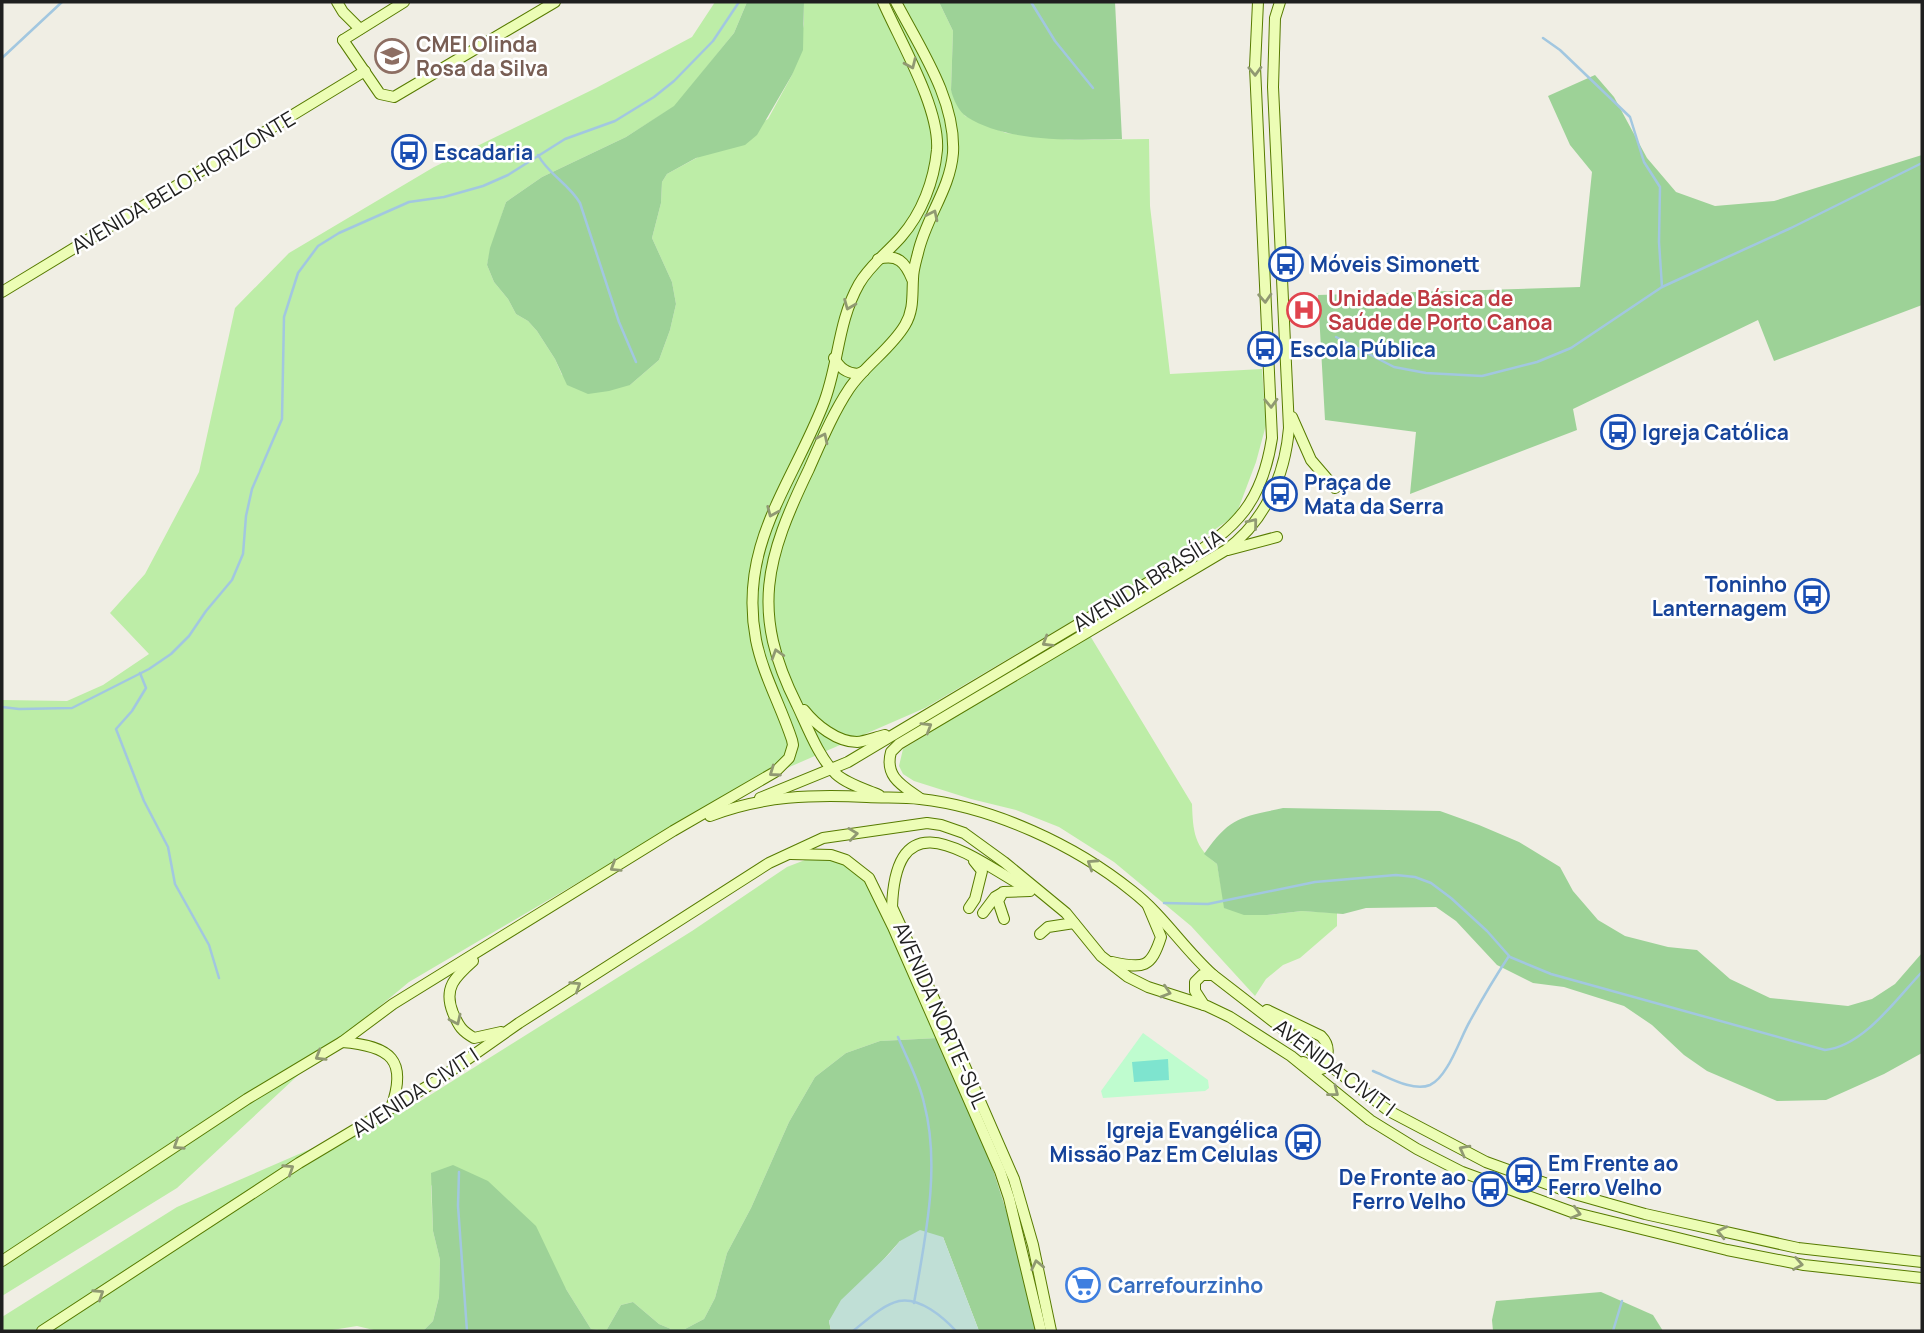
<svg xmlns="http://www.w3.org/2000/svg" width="1924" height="1333" font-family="Manrope,sans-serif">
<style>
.grass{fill:#bdeda7}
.forest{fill:#9dd297}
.wetland{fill:#c0dfd6}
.park{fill:#bffccf}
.pitch{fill:#7ee4cf}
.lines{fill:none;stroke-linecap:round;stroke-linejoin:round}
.stream{stroke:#a2c7e0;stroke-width:2.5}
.secondary-casing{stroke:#577b00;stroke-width:12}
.secondary{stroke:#ecfdb5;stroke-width:10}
.oneway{stroke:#909972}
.labels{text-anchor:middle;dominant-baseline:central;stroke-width:5;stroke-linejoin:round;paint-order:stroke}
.education-label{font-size:21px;font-weight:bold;fill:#785e54;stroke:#fff;text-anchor:start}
.transit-label{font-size:21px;font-weight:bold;fill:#164399;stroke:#fff;text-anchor:start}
.street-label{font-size:21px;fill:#1f1f1f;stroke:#fff}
.health-label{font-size:21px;font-weight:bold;fill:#be3a42;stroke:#fff;text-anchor:start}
.shop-label{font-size:21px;font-weight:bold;fill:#366cbe;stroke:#fff;text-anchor:start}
</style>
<rect width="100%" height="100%" fill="#f0eee4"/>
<g class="grass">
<polygon points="715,2 747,2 734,33 675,106 626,137 542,177 506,202 491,248 487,265 494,282 508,299 516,314 528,321 537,331 555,359 562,375 630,385 659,360 670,330 676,304 672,282 652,238 661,203 662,182 667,174 768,119 792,75 804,24 804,2 939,2 953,31 951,90 965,116 1006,133 1072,140 1149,139 1150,206 1170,374 1262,369 1266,425 1256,462 1236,515 1135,584 925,708 732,792 409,982 309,1065 177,1188 2,1296 2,700 67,701 103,685 149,654 110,613 145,574 199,472 235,308 289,253 434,167 596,88 692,37"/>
<path d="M 1089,634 L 1192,804 C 1193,831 1194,847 1217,864 L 1225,908 L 1267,915 L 1302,911 L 1337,913 L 1337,926 L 1300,958 L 1283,965 L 1266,979 L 1255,996 L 1191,926 L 1114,862 L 1059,827 L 1016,810 L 971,799 L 914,781 L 903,774 L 899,766 L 903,749 Z"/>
<polygon points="819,858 835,859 870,884 938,1038 880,1041 846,1053 815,1077 789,1122 751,1208 727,1253 715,1298 704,1319 685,1329 671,1329 659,1324 633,1302 621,1305 606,1331 591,1329 566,1289 431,1185 433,1231 440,1260 439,1297 433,1321 423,1331 378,1331 357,1326 326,1331 2,1331 2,1317 177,1207 419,1102 692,931 787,867 805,860"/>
</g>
<g class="forest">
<polygon points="747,2 804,2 803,50 792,75 757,135 745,145 696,158 667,174 662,182 661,203 652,238 672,282 676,304 670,330 659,360 630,385 609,391 588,394 567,385 555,359 537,331 528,321 516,314 508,299 494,282 487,265 490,248 506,202 542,177 626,137 674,106 734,33"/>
<path d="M 939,2 L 1115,2 L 1122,139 C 1075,140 1008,143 967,117 C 959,112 953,99 951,90 L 953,31 Z"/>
<polygon points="1595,75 1614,97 1647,158 1676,192 1715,206 1774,201 1922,155 1922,305 1774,361 1758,320 1573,409 1577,430 1410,494 1416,432 1325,420 1318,295 1580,287 1592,172 1570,145 1548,96"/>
<path d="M 1283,808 L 1440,811 L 1479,825 L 1519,842 L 1560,867 L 1573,891 L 1598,920 L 1625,936 L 1668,947 L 1697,950 L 1730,979 L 1770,998 L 1848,1006 L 1872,999 L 1895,984 L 1922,953 L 1922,1053 L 1884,1074 L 1826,1100 L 1777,1101 L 1707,1071 L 1684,1055 L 1652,1025 L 1624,1006 L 1564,987 L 1533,983 L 1497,965 L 1456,921 L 1436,907 L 1366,908 L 1343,914 L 1302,911 L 1267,915 L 1244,915 L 1224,908 L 1217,864 L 1204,854 C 1231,816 1239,818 1283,808 Z"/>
<polygon points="938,1038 987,1151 1013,1232 1036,1331 979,1331 943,1237 900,1241 829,1321 831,1331 606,1331 621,1305 633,1302 659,1324 671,1329 685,1329 704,1319 715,1298 727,1253 751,1208 789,1122 815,1077 846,1053 880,1041"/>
<polygon points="453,1165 488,1181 536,1226 566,1289 591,1329 603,1331 423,1331 433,1321 439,1297 440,1260 433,1231 431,1173"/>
<polygon points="1601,1292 1653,1315 1663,1331 1493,1331 1492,1320 1496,1301"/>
</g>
<polygon class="wetland" points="920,1230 943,1237 979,1331 831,1331 829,1321 841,1300 889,1254 900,1241"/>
<polygon class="park" points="1143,1033 1208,1080 1209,1088 1205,1091 1103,1098 1101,1091"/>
<polygon class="pitch" points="1168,1059 1169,1080 1134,1082 1132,1062"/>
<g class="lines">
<g class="stream">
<polyline points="1031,2 1055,41 1093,88"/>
<polyline points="1543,38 1560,50 1630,117 1644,162 1660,187 1659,242 1662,287"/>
<polyline points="2,58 62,2"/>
<path d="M 538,155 C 548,174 569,184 580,203 L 619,322 L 636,362"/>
<polyline points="1336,337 1394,367 1426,373 1482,376 1537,362 1571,348 1662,287 1791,228 1922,163"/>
<polyline points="140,673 146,688 132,711 116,729 144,801 168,847 175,884 209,945 219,978"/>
<polyline points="2,707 19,709 72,708 149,669 171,654 189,636 206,611 232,580 243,554 246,516 252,489 282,419 284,317 298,273 318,246 339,233 409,202 444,197 483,186 508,175 565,139 615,121 654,97 674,81 713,41 739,2"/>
<path d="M 1164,903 L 1208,904 L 1315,882 L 1396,875 L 1415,877 L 1431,883 L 1451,898 L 1487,931 L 1510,957 L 1551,974 L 1825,1050 C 1864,1046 1897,998 1922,972"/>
<path d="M 898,1037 C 907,1059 919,1080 924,1103 C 941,1167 925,1239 914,1303"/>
<path d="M 1373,1071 C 1388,1077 1413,1092 1430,1085 C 1448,1077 1460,1038 1470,1021 C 1482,999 1495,977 1509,956"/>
<polyline points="459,1172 458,1206 467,1331"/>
<path d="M 853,1331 C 866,1321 882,1305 899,1301 C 920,1297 943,1317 956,1331"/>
<polyline points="1613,1331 1622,1301"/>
</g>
<g class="secondary-casing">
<g id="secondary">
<polyline points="337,2 343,12 360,29"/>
<polyline points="343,40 380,94 394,97 555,2"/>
<polyline points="343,40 404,2"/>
<path d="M 878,259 C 898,254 905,262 912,279"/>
<polyline points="2,292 365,71"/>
<path d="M 834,358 C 840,368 846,373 858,374 L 864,371"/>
<polyline points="1292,417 1311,460 1335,488"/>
<polyline points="1228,550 1277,537"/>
<path d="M 804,710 C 816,725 837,742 857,742 C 866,741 876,737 885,735"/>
<path d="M 879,795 C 865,789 847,784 836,774 C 819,758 807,726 797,705 C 750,612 766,558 809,469 C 821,442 833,413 849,389 C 865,365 891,349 905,325 C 914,310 912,295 913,279 C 913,270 916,261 918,253 C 926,217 950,190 953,153 C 956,100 920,48 896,2"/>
<path d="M 760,798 L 848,762 L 1184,561 C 1237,527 1262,503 1272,438 L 1255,67 L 1258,2"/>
<path d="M 921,799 C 903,786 884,777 891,752 L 899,744 L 1226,550 C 1265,521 1285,476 1289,428 L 1273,87 L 1275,18 L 1280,2"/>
<path d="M 710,816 C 761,796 814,794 867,797 C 885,798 903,797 920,799 C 993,807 1075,845 1132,891 C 1163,915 1184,949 1213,975 L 1389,1111 L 1486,1162 L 1578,1195 L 1645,1214 L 1798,1248 L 1922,1262"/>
<polyline points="791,854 831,855 846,860 869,878 893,927 1000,1171 1009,1198 1041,1331"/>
<path d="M 1026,888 C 970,856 896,795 892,907 L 963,1062 L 1014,1179 L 1033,1245 L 1051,1331"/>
<polyline points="969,908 975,899 982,871 974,861"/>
<polyline points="983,913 995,897 1002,893"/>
<polyline points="1004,919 998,901 1003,892 1030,891"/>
<polyline points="1040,934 1048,927 1074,923"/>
<path d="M 473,961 C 455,977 443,988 453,1013 C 459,1027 462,1031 474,1038 L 501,1032"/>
<path d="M 1112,962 C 1144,969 1151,968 1161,937 L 1148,906"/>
<polyline points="1204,1005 1195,991 1195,982 1202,975 1213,975"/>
<path d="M 1267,1010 L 1321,1036 C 1331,1046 1328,1055 1324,1068 L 1318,1070 L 1303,1062"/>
<path d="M 342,1042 C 391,1046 408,1060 391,1108"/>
<path d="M 2,1261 L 247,1099 L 342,1042 L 393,1004 L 673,831 L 775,772 L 789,758 L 793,745 L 792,740 C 781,706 763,675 756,640 C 738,546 791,486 823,405 C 839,365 837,323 859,284 C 870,265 887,253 901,237 C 922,213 934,181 937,150 C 940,108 900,41 883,2"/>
<polyline points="42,1331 299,1163 438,1080 519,1023 769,863 823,838 927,823 941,825 964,833 1004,862 1066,913 1101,956 1128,977 1148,987 1207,1006 1230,1017 1291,1056 1370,1120 1417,1149 1462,1172 1572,1212 1727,1250 1804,1265 1922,1278"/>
</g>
</g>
<use href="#secondary" class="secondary"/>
</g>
<defs><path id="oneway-chevron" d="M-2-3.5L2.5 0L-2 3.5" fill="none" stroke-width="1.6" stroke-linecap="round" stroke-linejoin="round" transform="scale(1.75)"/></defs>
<g class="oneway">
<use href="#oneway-chevron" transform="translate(911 64) rotate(66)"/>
<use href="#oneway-chevron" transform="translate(1255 71) rotate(88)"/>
<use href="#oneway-chevron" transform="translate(933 215) rotate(-64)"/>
<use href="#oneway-chevron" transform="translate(1265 298) rotate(87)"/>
<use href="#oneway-chevron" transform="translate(849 305) rotate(112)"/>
<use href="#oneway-chevron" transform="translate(1271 403) rotate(88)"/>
<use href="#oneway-chevron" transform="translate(823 438) rotate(-64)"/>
<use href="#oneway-chevron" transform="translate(772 512) rotate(113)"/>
<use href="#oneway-chevron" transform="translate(1253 523) rotate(-51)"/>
<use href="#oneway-chevron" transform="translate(1047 642) rotate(149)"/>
<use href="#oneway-chevron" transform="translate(777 654) rotate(-107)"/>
<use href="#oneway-chevron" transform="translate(927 727) rotate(-31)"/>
<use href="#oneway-chevron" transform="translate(774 772) rotate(145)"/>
<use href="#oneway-chevron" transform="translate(853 834) rotate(-7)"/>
<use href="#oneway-chevron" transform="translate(1092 864) rotate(-147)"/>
<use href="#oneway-chevron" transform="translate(615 867) rotate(148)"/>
<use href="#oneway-chevron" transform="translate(576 986) rotate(-33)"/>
<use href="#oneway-chevron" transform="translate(1166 992) rotate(17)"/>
<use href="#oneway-chevron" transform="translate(456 1020) rotate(65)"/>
<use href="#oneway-chevron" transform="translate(320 1056) rotate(149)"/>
<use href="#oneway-chevron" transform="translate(1334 1092) rotate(38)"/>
<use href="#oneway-chevron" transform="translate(178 1145) rotate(147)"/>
<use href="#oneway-chevron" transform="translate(1464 1150) rotate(-152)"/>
<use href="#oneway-chevron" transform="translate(289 1169) rotate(-33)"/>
<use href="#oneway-chevron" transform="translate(1576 1213) rotate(15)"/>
<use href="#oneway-chevron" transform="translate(1722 1232) rotate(-167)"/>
<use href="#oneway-chevron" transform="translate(1798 1264) rotate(10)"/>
<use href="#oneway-chevron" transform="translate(1037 1265) rotate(-102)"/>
<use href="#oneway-chevron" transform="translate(99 1294) rotate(-33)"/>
</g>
<defs>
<g id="school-ring" transform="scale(1.75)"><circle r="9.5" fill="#fff" stroke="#8d6e63" stroke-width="1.5"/><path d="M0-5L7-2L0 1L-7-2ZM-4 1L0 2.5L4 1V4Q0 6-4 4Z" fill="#8d6e63"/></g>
<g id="bus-ring" transform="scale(1.75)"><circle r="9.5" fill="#fff" stroke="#1a4fb4" stroke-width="1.5"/><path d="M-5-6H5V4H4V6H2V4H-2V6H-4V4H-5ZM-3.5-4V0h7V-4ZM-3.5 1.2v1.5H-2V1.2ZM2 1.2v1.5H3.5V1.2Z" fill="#1a4fb4"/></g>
<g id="hospital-ring" transform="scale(1.75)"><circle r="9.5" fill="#fff" stroke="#e0444e" stroke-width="1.5"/><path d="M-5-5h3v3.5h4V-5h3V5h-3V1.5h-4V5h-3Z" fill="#e0444e"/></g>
<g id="supermarket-ring" transform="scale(1.75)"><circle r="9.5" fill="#fff" stroke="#3f7fe0" stroke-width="1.5"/><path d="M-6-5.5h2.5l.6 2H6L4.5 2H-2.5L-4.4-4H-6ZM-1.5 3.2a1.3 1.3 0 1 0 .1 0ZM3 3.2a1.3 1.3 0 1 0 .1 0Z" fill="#3f7fe0"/></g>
</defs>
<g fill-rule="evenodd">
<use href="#school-ring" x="392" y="56"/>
<use href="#bus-ring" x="409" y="152"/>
<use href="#bus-ring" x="1286" y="264"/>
<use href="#hospital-ring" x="1304" y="310"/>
<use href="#bus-ring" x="1265" y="349"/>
<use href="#bus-ring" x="1618" y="432"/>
<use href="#bus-ring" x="1280" y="494"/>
<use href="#bus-ring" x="1812" y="596"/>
<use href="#bus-ring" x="1303" y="1142"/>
<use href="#bus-ring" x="1524" y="1175"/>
<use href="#bus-ring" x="1490" y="1189"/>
<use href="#supermarket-ring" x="1083" y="1285"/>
</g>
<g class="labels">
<g class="education-label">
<text x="416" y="44">CMEI Olinda<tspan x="416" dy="24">Rosa da Silva</tspan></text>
</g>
<g class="transit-label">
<text x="434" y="152">Escadaria</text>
<text x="1310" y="264">Móveis Simonett</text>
<text x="1290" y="349">Escola Pública</text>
<text x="1642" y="432">Igreja Católica</text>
<text x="1304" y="482">Praça de<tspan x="1304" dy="24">Mata da Serra</tspan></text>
<text x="1787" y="584" text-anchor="end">Toninho<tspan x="1787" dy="24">Lanternagem</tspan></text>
<text x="1278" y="1130" text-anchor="end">Igreja Evangélica<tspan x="1278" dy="24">Missão Paz Em Celulas</tspan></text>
<text x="1548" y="1163">Em Frente ao<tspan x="1548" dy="24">Ferro Velho</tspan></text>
<text x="1466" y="1177" text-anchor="end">De Fronte ao<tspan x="1466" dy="24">Ferro Velho</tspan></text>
</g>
<g class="street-label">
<text transform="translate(183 182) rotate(-31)">AVENIDA BELO HORIZONTE</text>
<text transform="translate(1148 580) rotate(-32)">AVENIDA BRASÍLIA</text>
<text transform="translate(941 1015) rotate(66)">AVENIDA NORTE-SUL</text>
<text transform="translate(1335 1067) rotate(37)">AVENIDA CIVIT I</text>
<text transform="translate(415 1092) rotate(-33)">AVENIDA CIVIT I</text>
</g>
<g class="health-label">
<text x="1328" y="298">Unidade Básica de<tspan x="1328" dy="24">Saúde de Porto Canoa</tspan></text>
</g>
<g class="shop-label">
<text x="1108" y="1285">Carrefourzinho</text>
</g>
</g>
<rect width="1924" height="1333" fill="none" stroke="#1f1f1f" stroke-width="7"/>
</svg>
